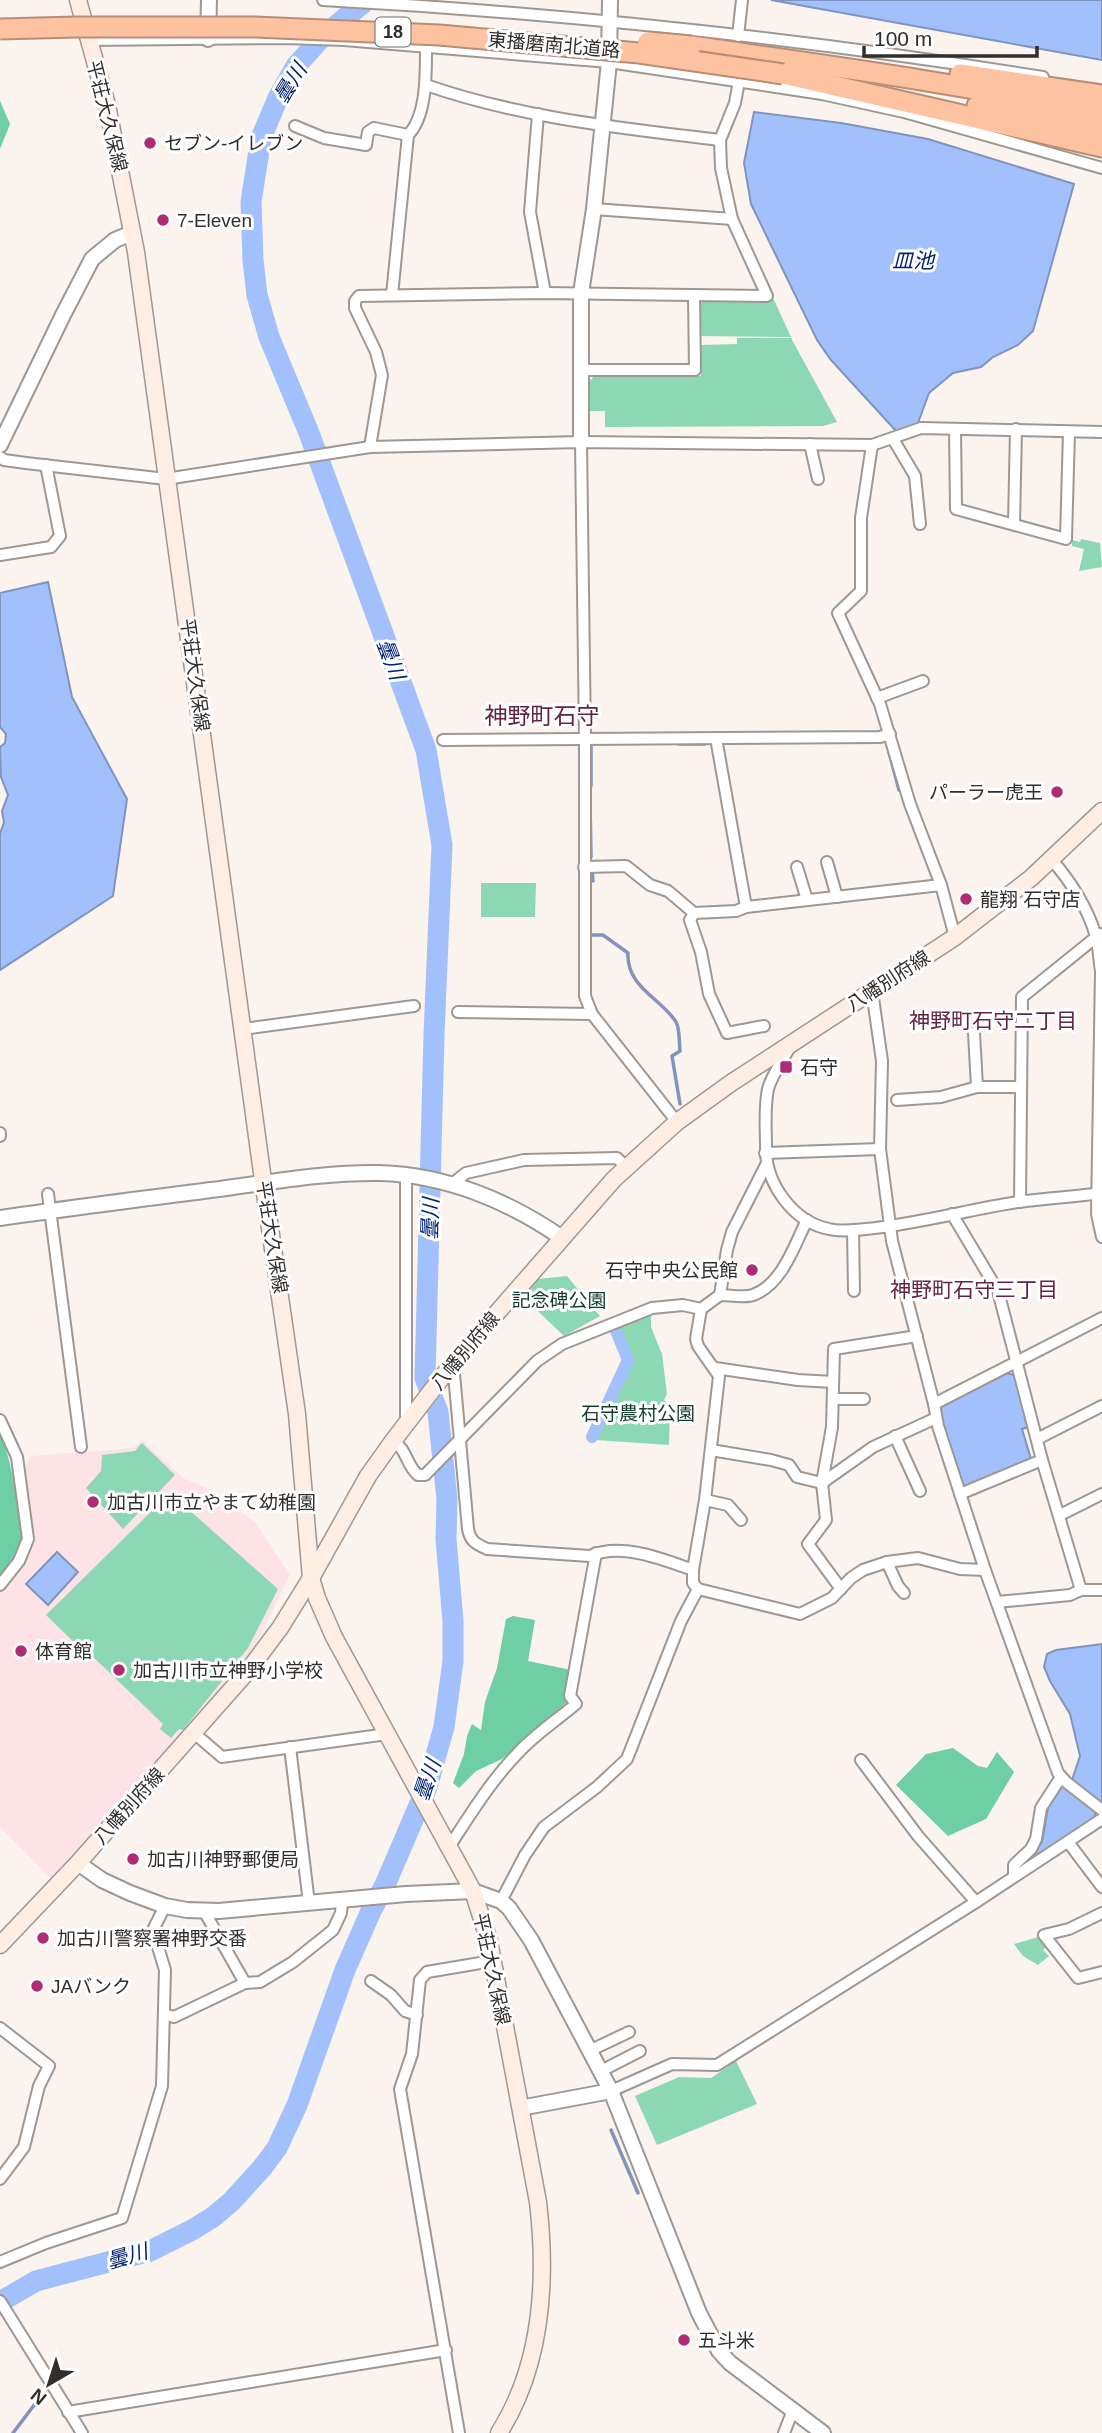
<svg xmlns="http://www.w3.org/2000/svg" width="1102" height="2433" font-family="Helvetica,'Noto Sans JP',sans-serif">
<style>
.education{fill:#fee3e6}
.green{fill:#8dd8b4}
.forest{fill:#6dcfa3}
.water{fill:#a2c0fb;stroke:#8094bd;stroke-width:2}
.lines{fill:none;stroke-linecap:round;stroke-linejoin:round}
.stream{stroke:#8094bd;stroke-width:3.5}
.canal{stroke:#a2c0fb;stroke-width:12}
.river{stroke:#a2c0fb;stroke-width:21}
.minor-casing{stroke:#9e9894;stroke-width:14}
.tertiary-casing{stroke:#9e9894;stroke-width:18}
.secondary-casing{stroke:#9e9894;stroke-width:19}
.motorway-casing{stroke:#b68e77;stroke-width:23}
.minor{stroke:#fff;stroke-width:10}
.tertiary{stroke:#fff;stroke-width:14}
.secondary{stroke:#feede2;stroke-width:16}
.motorway{stroke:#fdc29f;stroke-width:19}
.motorway-bridge-casing{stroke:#b68e77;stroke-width:23;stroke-linecap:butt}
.motorway-bridge{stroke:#fdc29f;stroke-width:19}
.poi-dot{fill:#af2b73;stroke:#fff;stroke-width:2.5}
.labels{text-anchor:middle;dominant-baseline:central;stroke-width:6;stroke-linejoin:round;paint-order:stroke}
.shield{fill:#fff;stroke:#6f6d6b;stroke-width:2}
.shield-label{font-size:18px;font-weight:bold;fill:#312e2c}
.street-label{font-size:19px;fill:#312e2c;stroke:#fff}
.poi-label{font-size:19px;fill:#312e2c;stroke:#fff;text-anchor:start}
.park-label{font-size:19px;fill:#123d2b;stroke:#fff}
.water-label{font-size:21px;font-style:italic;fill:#032374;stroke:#fff}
.neighbourhood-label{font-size:21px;fill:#632343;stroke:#fff}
.quarter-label{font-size:23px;fill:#632343;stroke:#fff}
</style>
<rect width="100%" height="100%" fill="#faf3ee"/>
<polygon class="education" points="142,1440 183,1478 207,1488 255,1522 290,1575 249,1657 51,1879 0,1827 0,1591 30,1554 31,1530 24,1469 31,1456 134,1448"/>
<g class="green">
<polygon points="703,300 774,300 791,337 700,336 699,305"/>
<polygon points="737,338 791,338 837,422 823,426 605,427 605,411 590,411 590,381 594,376 701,376 700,345 737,344"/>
<polygon points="1081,539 1100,543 1102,567 1079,571 1084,549 1072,546 1072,540 1080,542"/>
<polygon points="481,883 536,883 535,917 481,917"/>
<polygon points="567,1276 600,1316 564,1336 524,1298 538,1279"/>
<polygon points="651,1312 651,1327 662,1354 667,1394 664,1400 670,1406 669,1445 595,1440 613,1394 629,1361 616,1325"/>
<polygon points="142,1443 175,1475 123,1529 86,1488 101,1471 102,1455 135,1451"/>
<polygon points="170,1493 278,1589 248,1648 183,1730 179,1729 171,1738 160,1729 163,1724 86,1650 84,1652 46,1615"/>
<polygon points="1038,1937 1046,1947 1043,1950 1049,1956 1038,1965 1023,1956 1014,1944"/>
<polygon points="736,2061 757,2104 657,2145 635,2096 679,2077 711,2078"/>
</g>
<g class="forest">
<polygon points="0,101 10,124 0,149"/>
<path d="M 0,1433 C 15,1468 16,1508 25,1545 L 0,1581 Z"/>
<polygon points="513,1616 535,1620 528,1661 571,1670 567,1702 502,1759 476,1771 459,1788 453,1783 464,1754 467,1736 472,1724 481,1730 485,1702 497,1668 506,1619"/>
<polygon points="953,1748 978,1766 987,1768 997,1752 1014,1772 986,1819 948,1836 896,1785 926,1754"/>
</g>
<g class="water">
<polygon points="771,0 1102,0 1102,60"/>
<polygon points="754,112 841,123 928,139 1074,184 1033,331 1018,345 993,357 981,367 953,373 929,393 918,423 897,432 831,360 817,340 751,204 744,163"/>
<polygon points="48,582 72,697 127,799 113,896 0,970 0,834 4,822 2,811 8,795 1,777 0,747 5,743 6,734 0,727 0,593"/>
<polygon points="1007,1373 1014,1375 1029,1427 1022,1429 1031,1459 966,1487 961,1484 938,1413 941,1407"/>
<polygon points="57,1552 78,1572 48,1605 26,1584"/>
<polygon points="1102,1644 1102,1804 1072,1780 1080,1756 1070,1714 1050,1681 1044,1667 1047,1654 1056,1650"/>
<polygon points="1062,1786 1095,1811 1095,1818 1029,1864 1027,1862 1042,1842 1048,1807"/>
</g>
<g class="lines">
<g class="stream">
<polyline points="591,743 591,786"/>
<polyline points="679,744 705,744"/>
<polyline points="889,752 899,790"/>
<polyline points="590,802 591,857"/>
<polyline points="592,871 593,881"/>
<path d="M 588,935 L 603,935 L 628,953 C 626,987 662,999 676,1022 C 680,1029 679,1042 680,1051 L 672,1056 L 680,1104"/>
<polyline points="611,2130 638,2193"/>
<polyline points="13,2433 47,2388"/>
</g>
<polyline class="canal" points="592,1437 628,1360 614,1326"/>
<polyline class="river" points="0,2302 36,2281 150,2251 192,2230 213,2217 231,2202 262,2168 277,2148 297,2105 345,1970 371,1911 385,1885 427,1787 444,1727 453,1661 453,1621 446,1539 447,1499 438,1412 425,1378 434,1035 442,845 426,750 309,433 269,337 257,295 253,260 251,202 261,138 278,98 296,66 322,37 367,0"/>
<g class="minor-casing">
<g id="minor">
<path d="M 323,0 C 564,13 805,39 1043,77"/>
<polyline points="738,36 742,0"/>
<polyline points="87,40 286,38 344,40 609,62 822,94 904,112 1102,168"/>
<path d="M 426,85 C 521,118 621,128 720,140"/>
<polyline points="538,114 530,212 545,293"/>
<polyline points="295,126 324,138 366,145 368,132 374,128 408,135"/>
<polyline points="594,209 732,219"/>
<path d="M 392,295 L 408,135 C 427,116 426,73 426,47"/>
<polyline points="582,370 695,370 694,296"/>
<polyline points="955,429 956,509 1066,539 1069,432"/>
<polyline points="893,439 915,476 920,524"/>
<polyline points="581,442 585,739 585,996 592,1014 677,1122"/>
<polyline points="810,444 818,479"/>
<polyline points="872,445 861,518 861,591 838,613 880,704 910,804 941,885 955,937"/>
<polyline points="370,447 382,375 376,352 355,308 355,301 359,296 545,293 767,296 732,219 721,168 720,140 735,103 739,81"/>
<polyline points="0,457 4,460 26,463 166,479 370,447 581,442 872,445 921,428 1102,432"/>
<polyline points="1014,524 1016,429"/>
<polyline points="0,555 51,547 60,536 46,465"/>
<polyline points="877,698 923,681"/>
<polyline points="716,738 746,907"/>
<polyline points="443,740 880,737 890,734"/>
<path d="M 1051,859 C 1070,880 1089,910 1096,937 C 1099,947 1099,960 1101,971 L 1097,1214 L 1102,1237"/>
<polyline points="827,862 837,897"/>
<polyline points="584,867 626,866 650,885 668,891 694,913 736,911 746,907 941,885"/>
<polyline points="797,867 807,900"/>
<polyline points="694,913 690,920 701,952 709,994 727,1033 764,1026"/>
<polyline points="872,991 882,1061 880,1149 892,1241 934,1404 938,1426 985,1570 1058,1773 1066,1782 1102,1810"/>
<polyline points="458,1012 592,1014"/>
<polyline points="243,1029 414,1006"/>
<polyline points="974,1033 977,1087"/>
<path d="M 790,1047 C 783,1060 772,1074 768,1089 C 764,1108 766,1128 766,1147 C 765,1183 793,1222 829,1229 C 841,1232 854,1230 866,1229 C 917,1224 967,1210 1018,1202 C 1045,1198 1074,1197 1102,1193"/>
<polyline points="897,1100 941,1097 977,1087 1019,1087"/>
<polyline points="0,1133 0,1136"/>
<polyline points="765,1153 880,1149"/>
<polyline points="406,1176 406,1423"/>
<polyline points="452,1184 466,1173 524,1160 617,1158 626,1167"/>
<polyline points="48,1194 81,1447"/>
<polyline points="1020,1202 1022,997 1100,934"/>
<polyline points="952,1214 998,1291 1042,1460 1081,1590"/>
<polyline points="853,1230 854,1291"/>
<path d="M 720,1295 C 730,1295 744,1298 753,1295 C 782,1285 795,1244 807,1220"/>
<polyline points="701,1309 696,1339 698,1346 719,1376 705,1500 693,1570 693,1583 698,1589 800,1614 832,1598 851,1578 863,1570 887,1562 918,1558 960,1569 985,1570"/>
<path d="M 453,1363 L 468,1529 C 470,1541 476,1544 487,1549 L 590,1556 C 621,1542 662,1559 693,1570"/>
<polyline points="715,1368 798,1380 833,1382"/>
<polyline points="833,1399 864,1399"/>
<polyline points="934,1404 1102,1318"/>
<polyline points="0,1420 17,1457 28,1539 19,1561 0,1585"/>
<polyline points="895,1436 920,1491"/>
<polyline points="1037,1439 1102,1406"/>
<path d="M 393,1441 C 407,1449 406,1465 418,1475 L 425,1475 L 537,1361 L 562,1344 L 652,1308 L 683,1305 L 701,1309 L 720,1295 L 727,1250 L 732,1232 L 767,1163"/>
<polyline points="711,1450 771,1460 789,1465 797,1477 822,1483 873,1447 936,1418"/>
<polyline points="960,1494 1042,1460"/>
<polyline points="705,1500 728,1505 741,1520"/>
<polyline points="1060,1515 1102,1494"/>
<polyline points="887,1562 898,1586 904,1593"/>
<polyline points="841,1589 808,1544 826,1520 822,1483 832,1427 834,1349 917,1336"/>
<polyline points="997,1602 1070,1595 1081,1590 1102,1590"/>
<polyline points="194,1733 222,1757 387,1734"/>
<polyline points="290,1747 309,1903"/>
<polyline points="861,1760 918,1836 976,1902"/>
<polyline points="1068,1842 1102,1887"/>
<path d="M 449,1847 C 470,1815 490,1782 517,1754 C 534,1735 557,1720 576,1704 L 570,1696 L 596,1553"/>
<polyline points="1014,1876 1014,1865 1031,1849 1036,1839 1041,1808 1061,1777"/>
<polyline points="501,1901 525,1855 544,1827 597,1787 627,1759 681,1621 698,1589"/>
<polyline points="204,1911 245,1983"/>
<polyline points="1102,1913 1069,1929 1044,1935 1078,1978 1102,1972"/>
<polyline points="371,1981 391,1995 405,2011 417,2015"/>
<polyline points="164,2014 174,2017 245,1983 260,1982 293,1962 333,1930 341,1913 342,1900"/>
<polyline points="0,2028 49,2066 39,2086 24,2147 0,2179"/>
<polyline points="589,2051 629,2032"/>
<polyline points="601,2071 640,2051"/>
<polyline points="611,2091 672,2064 717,2065 976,1902 1102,1819"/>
<polyline points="0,2262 46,2243 122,2218 162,2086 165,1970 154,1934 154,1928 165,1906"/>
<polyline points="0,2301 82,2433"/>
<polyline points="68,2412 446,2350"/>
<polyline points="459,2433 400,2089 412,2054 420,1980 427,1972 492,1961"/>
<polyline points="784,2433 793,2410"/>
</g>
</g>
<g class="tertiary-casing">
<g id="tertiary">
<polyline points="208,39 209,0"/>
<polyline points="581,442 581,293 594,209 609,62 610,0"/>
<polyline points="0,445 63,315 92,259 115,240 132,233"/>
<path d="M 0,1218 C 70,1208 141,1199 211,1190 C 267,1183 324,1172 380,1173 C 446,1175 509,1201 562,1238"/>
<polyline points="78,1863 102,1880 130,1893 165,1906 187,1910 219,1911 406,1894 473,1891 501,1901 509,1908 531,1940 611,2091 699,2313 719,2351 730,2363 823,2433"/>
<polyline points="520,2108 611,2091"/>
</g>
</g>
<g class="secondary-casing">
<g id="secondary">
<path d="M 78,0 L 107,105 L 136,252 L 262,1173 L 297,1414 L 311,1578 L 317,1598 L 334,1637 L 473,1891 L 489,1941 L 538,2202 C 547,2279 542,2365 499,2433"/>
<polyline points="0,1945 78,1863 247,1672 280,1628 311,1578 368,1476 393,1441 453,1363 614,1179 677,1122 731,1083 955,937 1031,878 1102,811"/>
</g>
</g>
<g class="motorway-casing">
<g id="motorway">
<path d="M 691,46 C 829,66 966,84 1102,114"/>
<polyline points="783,74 1102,147"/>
<polyline points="960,74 1102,95"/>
<polyline points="977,106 1102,131"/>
</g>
</g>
<use href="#minor" class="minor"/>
<use href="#tertiary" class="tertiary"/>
<use href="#secondary" class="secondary"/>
<use href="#motorway" class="motorway"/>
<g class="motorway-bridge-casing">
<g id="motorway-bridge">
<polyline points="0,29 76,27 255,27 439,35 639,53 783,74"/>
<polyline points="648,42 691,46"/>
</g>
</g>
<use href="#motorway-bridge" class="motorway-bridge"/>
</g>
<g class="poi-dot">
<circle cx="150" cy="143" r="7"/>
<circle cx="163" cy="220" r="7"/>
<circle cx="1057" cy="792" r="7"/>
<circle cx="966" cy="899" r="7"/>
<rect x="779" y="1060" width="14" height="14" rx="3.5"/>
<circle cx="752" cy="1270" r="7"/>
<circle cx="93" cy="1502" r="7"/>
<circle cx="21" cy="1651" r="7"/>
<circle cx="119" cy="1670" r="7"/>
<circle cx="133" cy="1859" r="7"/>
<circle cx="43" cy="1938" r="7"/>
<circle cx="37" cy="1986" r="7"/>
<circle cx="684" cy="2340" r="7"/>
</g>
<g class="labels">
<rect class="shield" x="375.5" y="17.5" width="35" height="29" rx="5"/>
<g class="shield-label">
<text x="393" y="32">18</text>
</g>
<g class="street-label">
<text transform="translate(554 45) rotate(5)">東播磨南北道路</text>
<text transform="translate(107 116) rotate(76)">平荘大久保線</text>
<text transform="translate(195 675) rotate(82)">平荘大久保線</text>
<text transform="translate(888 981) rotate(-33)">八幡別府線</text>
<text transform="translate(272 1237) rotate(81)">平荘大久保線</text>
<text transform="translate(465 1351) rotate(-50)">八幡別府線</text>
<text transform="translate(129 1806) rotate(-48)">八幡別府線</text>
<text transform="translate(492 1969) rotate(78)">平荘大久保線</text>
</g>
<g class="poi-label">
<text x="164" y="143">セブン-イレブン</text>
<text x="177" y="220">7-Eleven</text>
<text x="1043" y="792" text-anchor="end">パーラー虎王</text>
<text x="980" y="899">龍翔 石守店</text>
<text x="800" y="1067">石守</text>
<text x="738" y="1270" text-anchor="end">石守中央公民館</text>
<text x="107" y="1502">加古川市立やまて幼稚園</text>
<text x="35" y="1651">体育館</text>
<text x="133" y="1670">加古川市立神野小学校</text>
<text x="147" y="1859">加古川神野郵便局</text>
<text x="57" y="1938">加古川警察署神野交番</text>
<text x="51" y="1986">JAバンク</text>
<text x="698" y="2340">五斗米</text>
</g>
<g class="park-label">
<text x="559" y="1300">記念碑公園</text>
<text x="638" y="1413">石守農村公園</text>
</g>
<g class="water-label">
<text transform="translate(290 83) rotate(-58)">曇川</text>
<text x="913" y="260">皿池</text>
<text transform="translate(391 659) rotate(69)">曇川</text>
<text transform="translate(430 1219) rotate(-88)">曇川</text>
<text transform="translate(427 1780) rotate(-71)">曇川</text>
<text transform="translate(127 2256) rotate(-16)">曇川</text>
</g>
<g class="neighbourhood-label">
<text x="993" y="1020">神野町石守二丁目</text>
<text x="974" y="1289">神野町石守三丁目</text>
</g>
<g class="quarter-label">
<text x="542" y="716">神野町石守</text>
</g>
</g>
<g transform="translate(49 2384) rotate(219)" stroke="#ffffff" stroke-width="5" paint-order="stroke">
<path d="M0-5L12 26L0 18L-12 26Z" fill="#312e2c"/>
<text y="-10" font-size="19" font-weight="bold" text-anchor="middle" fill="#312e2c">N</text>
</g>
<path d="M864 46v10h173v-10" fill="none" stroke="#312e2c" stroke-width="3.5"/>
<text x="874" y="46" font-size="21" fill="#312e2c" stroke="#ffffff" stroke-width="5" paint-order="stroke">100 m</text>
</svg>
